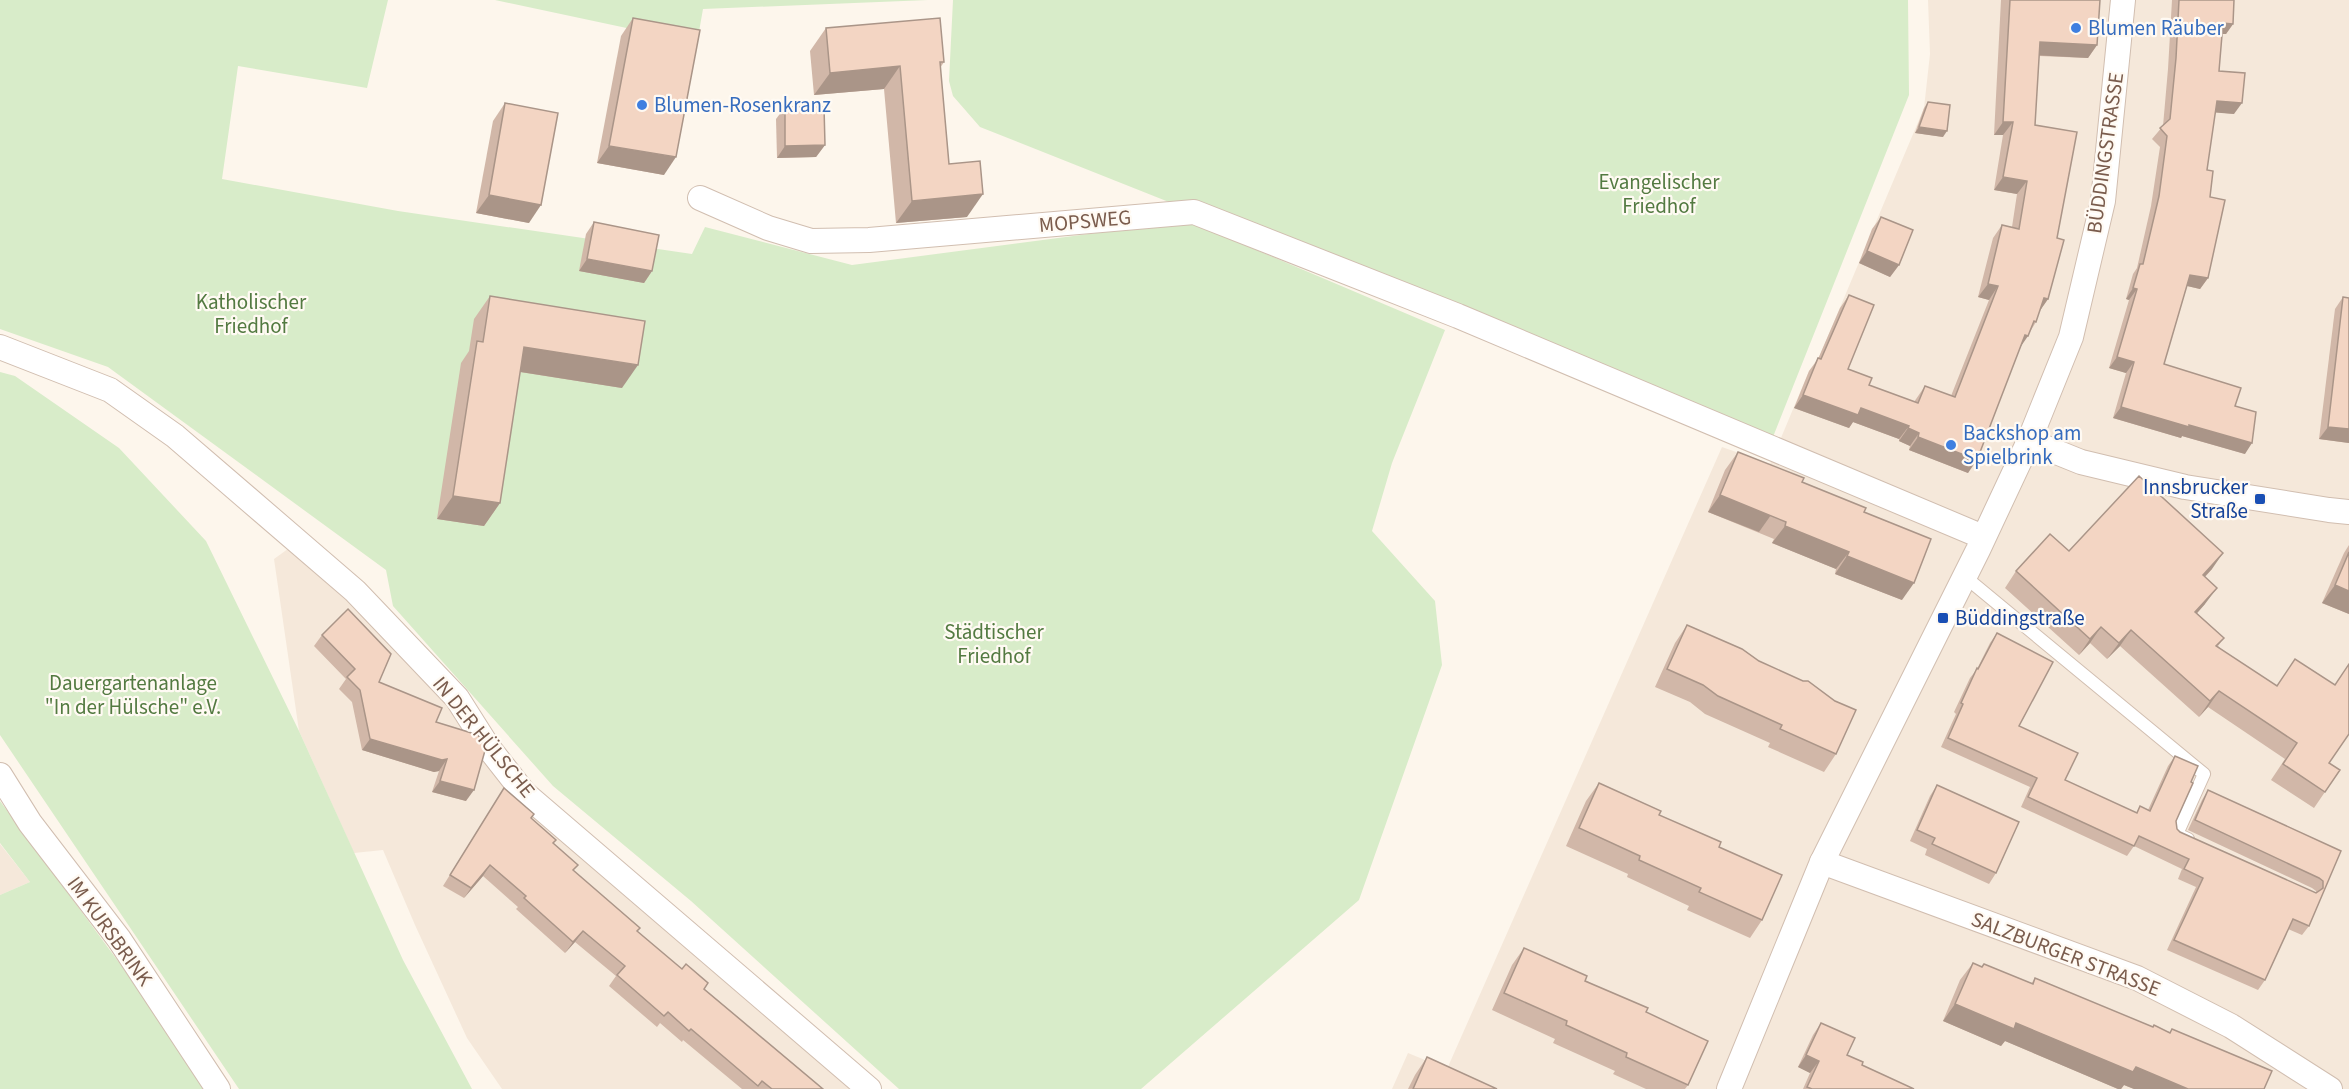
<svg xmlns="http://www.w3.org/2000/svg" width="2349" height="1089" font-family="'Source Sans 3',sans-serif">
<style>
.residential{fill:#f5e8da}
.green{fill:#d8ecc9}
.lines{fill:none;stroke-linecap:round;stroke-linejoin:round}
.service-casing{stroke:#d1beb0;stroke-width:14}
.minor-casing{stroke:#d1beb0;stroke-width:26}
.service{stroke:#fff;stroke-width:12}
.minor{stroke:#fff;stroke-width:24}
.wall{fill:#d1b7a8}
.shaded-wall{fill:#aa9588}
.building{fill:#f3d5c3;stroke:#aa9588;stroke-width:1.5}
.shop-dot{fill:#3f7fe0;stroke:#fffaf3;stroke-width:2}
.transit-dot{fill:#1a4fb4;stroke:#fffaf3;stroke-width:2}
.labels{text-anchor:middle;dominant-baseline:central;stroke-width:4.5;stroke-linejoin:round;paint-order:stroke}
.shop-label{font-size:21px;fill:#366cbe;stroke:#fffaf3;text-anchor:start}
.street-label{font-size:21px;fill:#7a5c4d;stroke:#fffaf3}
.park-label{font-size:21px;fill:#537a41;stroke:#fffaf3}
.transit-label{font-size:21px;fill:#164399;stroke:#fffaf3;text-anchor:end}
</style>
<rect width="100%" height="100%" fill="#fdf6ec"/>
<g class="residential">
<polygon points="1928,0 2349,0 2349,1089 1392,1089 1408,1053 1447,1069 1722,447 1770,464 1809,371 1820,355 1924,108 1930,54"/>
<polygon points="292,546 418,670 472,733 855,1089 502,1089 467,1038 415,925 383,850 354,853 299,731 274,559"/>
<polygon points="0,844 30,882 0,895"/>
</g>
<g class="green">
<polygon points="0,0 388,0 367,88 238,66 222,179 398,211 692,254 705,227 852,265 1188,221 1445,330 1392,463 1372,531 1435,601 1442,665 1359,900 1141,1089 899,1089 691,901 553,786 393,606 386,570 108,367 0,329"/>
<polygon points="495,0 928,0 703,9 697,43"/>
<polygon points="953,0 1908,0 1909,95 1769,447 1194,212 980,127 953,96 949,81"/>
<polygon points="0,372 15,376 119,448 206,541 299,731 403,960 472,1089 239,1089 0,735"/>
<polygon points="0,801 196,1067 210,1089 0,1089 0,895 30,882 0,843"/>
</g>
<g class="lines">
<g class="service-casing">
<polyline id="service" points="1964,576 2204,774 2177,834 2188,839"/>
</g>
<g class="minor-casing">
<g id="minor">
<polyline points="700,198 768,228 811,241 869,240 1194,212 1458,316 1983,537"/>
<polyline points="0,347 110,390 175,436 355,591 457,698 488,747 524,793 869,1089"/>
<polyline points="2029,441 2081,462 2185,487 2329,510 2349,512"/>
<polyline points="0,775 30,823 119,939 218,1089"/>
<polyline points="1822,862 2137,978 2231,1026 2330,1089"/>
<polyline points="1729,1089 1822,862 1978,550 2029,441 2071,337 2103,201 2123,0"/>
</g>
</g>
<use href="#service" class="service"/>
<use href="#minor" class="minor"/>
</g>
<g class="wall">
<polygon points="2001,0 2100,0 2097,45 2088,58 2039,56 2035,125 2057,238 2048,299 2039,312 2036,322 2021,346 1968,473 1909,450 1910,446 1899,441 1899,439 1853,422 1849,428 1794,408 1809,371 1818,359 1840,308 1849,295 1848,369 1869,385 1914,402 1925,386 1951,396 1989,300 1978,297 1993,238 2002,225 2012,227 2017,194 1994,190 2003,135 1994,135"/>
<polygon points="2172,0 2234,0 2233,24 2226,34 2222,34 2219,71 2234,114 2215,112 2207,170 2210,197 2208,278 2200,289 2187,286 2164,364 2235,406 2245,454 2182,436 2181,438 2113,418 2126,373 2109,368 2129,300 2126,299 2133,274 2137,268 2151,206 2160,147 2152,139 2163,126 2168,69"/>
<polygon points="633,18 664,175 597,163 621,36"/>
<polygon points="826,28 944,62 940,68 949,164 967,217 896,223 884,89 814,95 810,51"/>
<polygon points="1928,102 1943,137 1915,133 1924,108"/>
<polygon points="505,103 529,223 476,213 493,121"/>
<polygon points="785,107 825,145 816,157 777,158 776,119"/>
<polygon points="1881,217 1899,265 1890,277 1859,263 1872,229"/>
<polygon points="594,222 652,271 644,283 579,271 586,234"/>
<polygon points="490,296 622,388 520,372 500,503 484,526 437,519 461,363 469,351 474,319"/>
<polygon points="2343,297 2349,443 2319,439 2335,309"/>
<polygon points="1738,452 1864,512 1902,600 1835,574 1836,569 1772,543 1774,539 1708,512 1725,470"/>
<polygon points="2349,545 2349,614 2322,603 2344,553"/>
<polygon points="2069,551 2212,569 2205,577 2205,604 2197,613 2224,638 2218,646 2329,763 2340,770 2314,808 2271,780 2285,759 2208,707 2199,717 2120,646 2107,659 2090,643 2079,655 2005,588 2016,571"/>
<polygon points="1687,625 1836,754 1824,772 1768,747 1770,743 1705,714 1690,702 1655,687 1675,643"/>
<polygon points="1997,633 2019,726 2065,780 2136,813 2140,806 2148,810 2168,766 2175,756 2191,782 2176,821 2177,829 2180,832 2316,893 2316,891 2312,888 2188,830 2202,800 2208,790 2341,851 2309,926 2302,935 2288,929 2265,980 2258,990 2167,950 2196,887 2178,879 2182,869 2134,846 2127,856 2021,807 2030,787 1941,747 1956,714 1954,712 1970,678 1977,669 1990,643"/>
<polygon points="322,635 379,682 436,722 466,801 432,792 439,771 434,772 362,750 352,702 339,689 346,679 314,646"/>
<polygon points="1599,783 1719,847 1762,920 1750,938 1687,910 1689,906 1627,877 1628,874 1566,846 1586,801"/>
<polygon points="1937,785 1996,873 1989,884 1925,855 1927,849 1910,841 1930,796"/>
<polygon points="504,788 553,843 574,871 637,931 704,989 823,1089 742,1089 683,1040 682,1042 660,1023 657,1027 609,986 616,976 575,942 565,953 516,909 518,907 483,876 464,898 443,886"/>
<polygon points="1524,948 1646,1012 1688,1085 1685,1089 1646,1089 1613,1074 1615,1071 1553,1043 1555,1039 1492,1010 1512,965"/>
<polygon points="1973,963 1982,967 1984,964 2031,984 2035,978 2152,1027 2170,1032 2172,1029 2264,1089 2134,1089 2124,1085 2121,1089 2118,1089 2005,1041 2001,1046 1943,1021 1960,980"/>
<polygon points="1821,1023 1847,1055 1862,1065 1914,1089 1803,1089 1810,1073 1798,1067 1813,1035"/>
<polygon points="1427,1057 1497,1089 1408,1089 1415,1075"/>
</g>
<g class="shaded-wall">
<polygon points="2223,23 2233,24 2226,34 2216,34"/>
<polygon points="2040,42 2097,45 2088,58 2031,55"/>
<polygon points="900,66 884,89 814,95 830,73"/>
<polygon points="2217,101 2242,103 2234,114 2209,112"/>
<polygon points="2003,122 2013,122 2003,135 1994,135"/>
<polygon points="1919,127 1947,131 1943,137 1915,133"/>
<polygon points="825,145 816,157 777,158 785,146"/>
<polygon points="609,146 676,157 664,175 597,163"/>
<polygon points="2003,177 2027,181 2017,194 1994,190"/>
<polygon points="983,194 967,217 896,223 912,201"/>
<polygon points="489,195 541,205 529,223 476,213"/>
<polygon points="1867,251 1899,265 1890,277 1859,263"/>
<polygon points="587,259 652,271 644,283 579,271"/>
<polygon points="2190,275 2208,278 2200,289 2183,285"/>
<polygon points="1988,284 1998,286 1989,300 1978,297"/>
<polygon points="2133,288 2137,289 2129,300 2126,299"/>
<polygon points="2044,298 2048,299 2039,312"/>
<polygon points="2025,335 2028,336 2019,349"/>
<polygon points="524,347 638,365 622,388 508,370"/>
<polygon points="2117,357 2134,362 2126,373 2109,368"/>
<polygon points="1803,395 1861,408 1909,426 1899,439 1853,422 1849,428 1794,408"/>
<polygon points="2121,407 2189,425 2252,443 2245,454 2182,436 2181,438 2113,418"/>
<polygon points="2328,427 2349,429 2349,443 2319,439"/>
<polygon points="1908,428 1919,433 1910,446 1899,441"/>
<polygon points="1918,437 1977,460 1968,473 1909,450"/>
<polygon points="1720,495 1771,515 1759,532 1708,512"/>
<polygon points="453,496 500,503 484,526 437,519"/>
<polygon points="1785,526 1849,552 1836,569 1772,543"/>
<polygon points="2223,553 2212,569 2191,591 2203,575"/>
<polygon points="1847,556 1914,583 1902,600 1835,574"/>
<polygon points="2335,585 2349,591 2349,614 2322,603"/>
<polygon points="2217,588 2205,604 2184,628 2195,612"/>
<polygon points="2101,627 2090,643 2079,655 2090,639"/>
<polygon points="2131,630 2120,646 2107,659 2119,643"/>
<polygon points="2219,691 2208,707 2199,717 2210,701"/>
<polygon points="370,739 447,759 439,771 434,772 362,750"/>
<polygon points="440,781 474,790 466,801 432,792"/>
<polygon points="490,865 483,876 464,898 471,888"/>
<polygon points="583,931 575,942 565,953 573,942"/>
<polygon points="1955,1004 2016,1023 2136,1067 2188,1089 2134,1089 2124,1085 2121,1089 2118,1089 2005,1041 2001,1046 1943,1021"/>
<polygon points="1806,1055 1819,1061 1810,1073 1798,1067"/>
</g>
<g class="building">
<polygon points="2010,0 2100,0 2097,45 2040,42 2035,125 2077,132 2057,238 2064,240 2048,299 2044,298 2036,322 2034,321 2028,336 2025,335 1977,460 1918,437 1919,433 1908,428 1909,426 1861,408 1858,415 1803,395 1818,358 1821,359 1849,295 1874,305 1848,369 1872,378 1869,385 1918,403 1925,386 1955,397 1998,286 1988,284 2002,225 2019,229 2027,181 2003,177 2013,122 2003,122"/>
<polygon points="2179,0 2234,0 2233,24 2223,23 2219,71 2245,73 2242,103 2217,101 2207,170 2213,171 2210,197 2225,200 2208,278 2190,275 2164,364 2241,388 2235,406 2256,412 2252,443 2189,425 2189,427 2121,407 2134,362 2117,357 2137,289 2133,288 2140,264 2143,264 2159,196 2167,136 2160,128 2170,119 2176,58"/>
<polygon points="633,18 700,30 676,157 609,146"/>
<polygon points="940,18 944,62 940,62 949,164 980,161 983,194 912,201 900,66 830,73 826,28"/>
<polygon points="1928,102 1950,105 1947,131 1919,127"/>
<polygon points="505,103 558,113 541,205 489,195"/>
<polygon points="785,107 824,107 825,145 785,146"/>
<polygon points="1881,217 1913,230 1899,265 1867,251"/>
<polygon points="594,222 659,235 652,271 587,259"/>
<polygon points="490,296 645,321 638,365 524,347 500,503 453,496 477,341 483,342"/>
<polygon points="2343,297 2349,298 2349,429 2328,427"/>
<polygon points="1738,452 1804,478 1802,482 1866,508 1864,512 1931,539 1914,583 1847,556 1849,552 1785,526 1786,522 1720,495"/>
<polygon points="2139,476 2223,553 2203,575 2217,588 2195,612 2224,638 2216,646 2277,686 2295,659 2335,685 2349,664 2349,734 2329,763 2340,770 2325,792 2283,764 2297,743 2219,691 2210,701 2131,630 2119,643 2101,627 2090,639 2016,571 2050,534 2069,551"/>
<polygon points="2349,552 2349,591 2335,585"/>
<polygon points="348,609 391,654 379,682 442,708 436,722 478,735 486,747 474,790 440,781 447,759 442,760 370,739 360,690 347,677 355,669 322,635"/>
<polygon points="1687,625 1742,649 1759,661 1803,681 1808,681 1835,701 1856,710 1836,754 1780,729 1782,725 1718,696 1703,685 1667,669"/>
<polygon points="1997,633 2053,662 2019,726 2078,753 2065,780 2137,813 2140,806 2150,811 2175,756 2198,766 2191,782 2193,783 2176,821 2177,829 2180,832 2316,893 2323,888 2323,881 2319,878 2195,820 2208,790 2341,851 2309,926 2293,919 2265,980 2174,940 2203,878 2184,869 2189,859 2139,836 2134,846 2028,797 2037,778 1948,738 1963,704 1961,703 1977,668 1978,669"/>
<polygon points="1599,783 1661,811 1659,815 1721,842 1719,847 1782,875 1762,920 1699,892 1701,888 1639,860 1640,856 1579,828"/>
<polygon points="1937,785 2019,822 1996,873 1932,844 1935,838 1917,830"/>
<polygon points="504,788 534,814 531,818 556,840 553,843 578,865 573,870 640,928 637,931 682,969 686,964 708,983 704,989 823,1089 772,1089 762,1081 758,1086 691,1029 689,1031 668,1012 664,1016 617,975 625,966 583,931 573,942 524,898 526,896 490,865 471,888 450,875"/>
<polygon points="1524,948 1587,976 1585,981 1648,1008 1646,1012 1708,1041 1688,1085 1626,1057 1627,1053 1566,1025 1567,1021 1504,993"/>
<polygon points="1973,963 1982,967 1984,964 2033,984 2035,978 2153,1027 2154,1025 2170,1033 2172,1029 2272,1071 2264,1089 2188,1089 2136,1067 2133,1072 2016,1023 2014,1029 1955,1004"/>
<polygon points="1821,1023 1855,1038 1847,1055 1863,1062 1862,1065 1914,1089 1812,1089 1807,1087 1819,1061 1806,1055"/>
<polygon points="1427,1057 1497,1089 1413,1089"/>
</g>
<g class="shop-dot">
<circle cx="2076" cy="28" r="6"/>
<circle cx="642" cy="105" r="6"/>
<circle cx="1951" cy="445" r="6"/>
</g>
<g class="transit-dot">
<rect x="2254" y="493" width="12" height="12" rx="3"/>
<rect x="1937" y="612" width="12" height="12" rx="3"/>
</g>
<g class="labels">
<g class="shop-label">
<text x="2088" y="28">Blumen Räuber</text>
<text x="654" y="105">Blumen-Rosenkranz</text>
<text x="1963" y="433">Backshop am<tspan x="1963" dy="24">Spielbrink</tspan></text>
</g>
<g class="street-label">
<text transform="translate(2105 153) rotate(-82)">BÜDDINGSTRASSE</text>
<text transform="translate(1085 221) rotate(-5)">MOPSWEG</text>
<text transform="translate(484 737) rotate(51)">IN DER HÜLSCHE</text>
<text transform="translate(110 931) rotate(54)">IM KURSBRINK</text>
<text transform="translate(2066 954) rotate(21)">SALZBURGER STRASSE</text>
</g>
<g class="park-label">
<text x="1659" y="182">Evangelischer<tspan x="1659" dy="24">Friedhof</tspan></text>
<text x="251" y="302">Katholischer<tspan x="251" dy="24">Friedhof</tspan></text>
<text x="994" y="632">Städtischer<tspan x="994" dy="24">Friedhof</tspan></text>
<text x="133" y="683">Dauergartenanlage<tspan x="133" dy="24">"In der Hülsche" e.V.</tspan></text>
</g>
<g class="transit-label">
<text x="2248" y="487">Innsbrucker<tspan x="2248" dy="24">Straße</tspan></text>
<text x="1955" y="618" text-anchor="start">Büddingstraße</text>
</g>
</g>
</svg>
